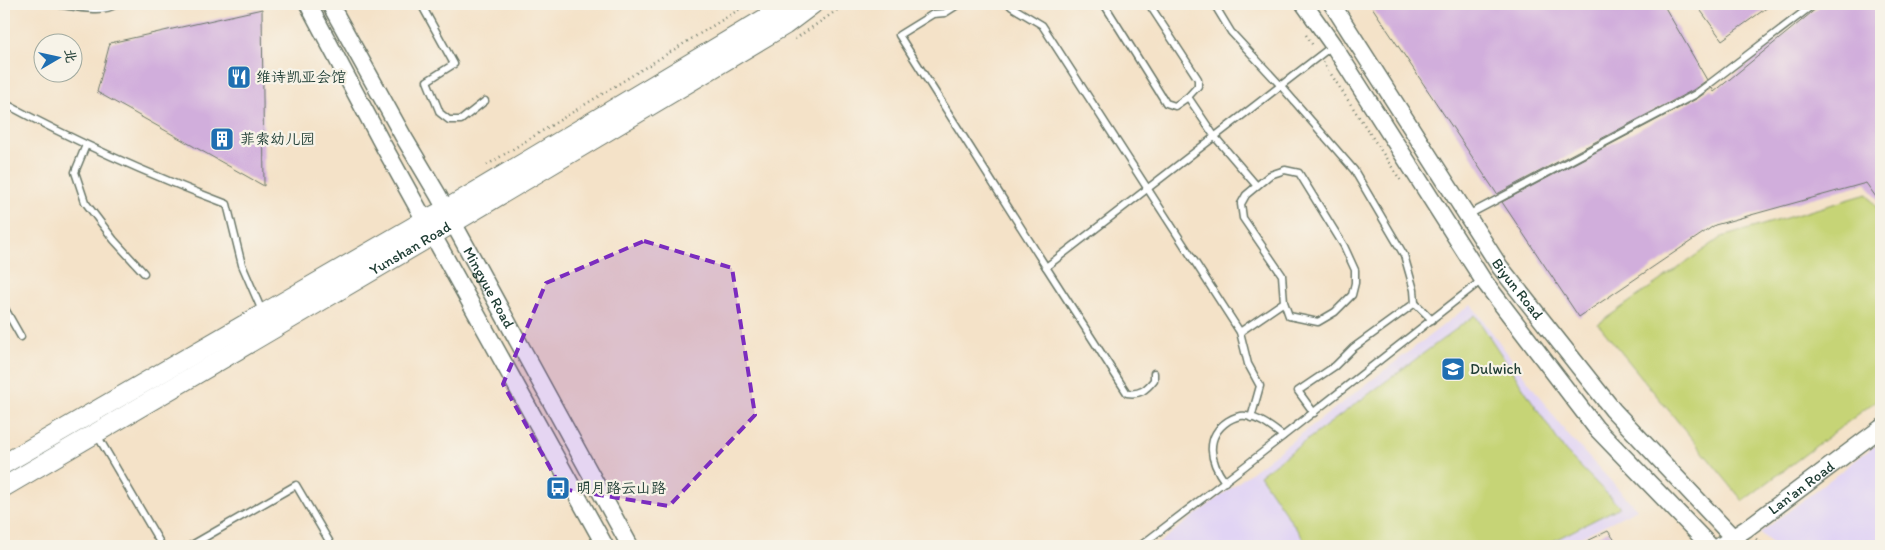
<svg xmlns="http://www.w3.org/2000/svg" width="1885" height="550" font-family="Itim,'LXGW WenKai TC',sans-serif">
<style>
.built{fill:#e1d4f4}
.green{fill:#c6d476;stroke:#728855}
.building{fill:#d1aedc}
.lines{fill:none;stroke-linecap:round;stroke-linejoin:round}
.service-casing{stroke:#6a7768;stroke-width:9}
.tertiary-casing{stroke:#6a7768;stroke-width:19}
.secondary-casing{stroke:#6a7768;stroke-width:21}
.path{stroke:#6a7768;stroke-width:2.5;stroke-dasharray:1 4;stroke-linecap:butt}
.service{stroke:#fff;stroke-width:6}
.tertiary{stroke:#fff;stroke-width:16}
.secondary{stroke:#fff;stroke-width:19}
.marked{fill:#7b2cbf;fill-opacity:0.2;stroke:#7b2cbf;stroke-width:4;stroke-dasharray:10 6;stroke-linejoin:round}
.labels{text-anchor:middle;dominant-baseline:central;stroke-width:4.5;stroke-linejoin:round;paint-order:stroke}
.poi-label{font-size:15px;fill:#1f3d34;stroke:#f7f3e8;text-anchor:start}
.street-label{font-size:15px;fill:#1f3d34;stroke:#f7f3e8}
</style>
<rect width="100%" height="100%" fill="#f7f3e8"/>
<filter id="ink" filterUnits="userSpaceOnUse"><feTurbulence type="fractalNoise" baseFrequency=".02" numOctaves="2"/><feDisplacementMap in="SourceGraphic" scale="10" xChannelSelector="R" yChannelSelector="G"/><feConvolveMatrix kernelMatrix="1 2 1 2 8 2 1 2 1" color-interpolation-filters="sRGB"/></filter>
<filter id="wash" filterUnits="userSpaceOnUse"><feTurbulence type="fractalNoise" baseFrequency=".0096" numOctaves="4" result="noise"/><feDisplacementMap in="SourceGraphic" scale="20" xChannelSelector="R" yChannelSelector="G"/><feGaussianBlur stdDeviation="1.12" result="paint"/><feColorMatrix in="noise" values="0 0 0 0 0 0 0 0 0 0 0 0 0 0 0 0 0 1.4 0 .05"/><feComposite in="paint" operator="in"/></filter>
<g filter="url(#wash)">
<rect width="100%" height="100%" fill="#f4e2c8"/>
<g class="built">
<polygon points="1471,304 1567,434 1637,509 1562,546 1155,546"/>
<polygon points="1881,441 1881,546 1775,546 1760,533"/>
</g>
<g class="green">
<polygon points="1867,194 1881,214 1881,397 1743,501 1598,324 1722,237"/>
<polygon points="1475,315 1565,451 1620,507 1543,546 1308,546 1260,475"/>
</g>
<g id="blocks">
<g class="building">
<polygon points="1370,4 1663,4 1707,80 1693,90 1497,194"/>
<polygon points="1696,4 1772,4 1722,40"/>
<polygon points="1822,4 1881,4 1881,204 1866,183 1715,225 1579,317 1502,202 1698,98 1712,88 1714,92"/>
<polygon points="262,9 264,186 97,92 110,43"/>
<polygon points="1608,531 1619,546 1577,546"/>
</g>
</g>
</g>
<g filter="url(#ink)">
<use href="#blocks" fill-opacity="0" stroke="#6a7768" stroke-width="1"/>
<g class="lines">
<g class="service-casing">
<g id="service">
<path d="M 55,4 C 71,6 103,14 116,4"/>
<polyline points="421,4 454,64 427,81 440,113 449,120 461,120 485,101"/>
<polyline points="959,4 945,13 933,14 899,35 1046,267"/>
<polyline points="1009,4 1012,7 1042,25 1240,332 1248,364 1260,386 1251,418"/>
<polyline points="1104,4 1166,103 1175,106 1188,97 1215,137 1256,185"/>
<polyline points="1149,4 1198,79 1198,86 1188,97"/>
<polyline points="1214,4 1231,32 1281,86 1354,170 1404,255 1414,290 1415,303 1353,348 1335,366 1298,391 1314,413"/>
<path d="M 4,103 C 76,142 150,175 227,204 L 242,265 L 262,311"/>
<polyline points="86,145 75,172 85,202 114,240 144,273"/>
<polyline points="1468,215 1696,94 1814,4"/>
<polyline points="1415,303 1432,320"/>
<polyline points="4,307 21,337"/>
<polyline points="1240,332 1284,302 1282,275 1243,218 1241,204 1246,195 1270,175 1285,170 1299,173 1344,246 1355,270 1355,283 1352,295 1335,312 1318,322 1289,316 1284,302"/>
<path d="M 1154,373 L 1154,380 C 1146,390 1140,395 1127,393 L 1046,267 L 1332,46"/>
<polyline points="97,435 162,546"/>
<path d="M 1225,482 C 1210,462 1204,437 1228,421 C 1233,418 1240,415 1246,416 C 1260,418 1272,428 1283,436"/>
<polyline points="190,546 296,485 332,546"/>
<polyline points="1140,546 1245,466 1482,280"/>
</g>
</g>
<g class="tertiary-casing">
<g id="tertiary">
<polyline points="308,4 383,145 605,546"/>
<path id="s1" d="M 330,4 L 403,136 L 438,195 L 630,546"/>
<polyline points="1304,4 1333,45 1483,280 1596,428 1710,546"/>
<path id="s2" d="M 1332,4 L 1500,267 L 1613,410 L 1741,546"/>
<path id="s3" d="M 1720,546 L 1746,529 L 1881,428"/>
</g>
</g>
<g class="secondary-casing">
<g id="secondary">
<polyline points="4,464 425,220 445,210 776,12 787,4"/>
<path id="s4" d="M 4,487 L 433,235 L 785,25 L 813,4"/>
</g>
</g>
<g class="path">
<polyline points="1306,35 1314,47"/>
<polyline points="795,39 846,4"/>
<polyline points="1323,62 1401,181"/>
<polyline points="487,165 748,4"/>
<polyline points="1756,539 1764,546"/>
</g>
<use href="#service" class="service"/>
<use href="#tertiary" class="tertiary"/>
<use href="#secondary" class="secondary"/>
</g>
</g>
<path class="marked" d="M 644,241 L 732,268 L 755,415 L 669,506 L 562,489 L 503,384 L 546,283 Z"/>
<defs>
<g id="restaurant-square" transform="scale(1.25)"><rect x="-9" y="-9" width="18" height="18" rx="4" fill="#1f6fb2" stroke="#f7f3e8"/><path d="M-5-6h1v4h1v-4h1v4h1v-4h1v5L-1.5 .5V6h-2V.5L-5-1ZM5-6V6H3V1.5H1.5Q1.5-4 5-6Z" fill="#fff"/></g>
<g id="building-square" transform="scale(1.25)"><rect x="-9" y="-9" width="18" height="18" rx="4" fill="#1f6fb2" stroke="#f7f3e8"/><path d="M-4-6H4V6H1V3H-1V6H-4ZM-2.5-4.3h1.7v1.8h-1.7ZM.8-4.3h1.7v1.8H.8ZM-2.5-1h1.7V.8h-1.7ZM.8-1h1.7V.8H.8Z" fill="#fff"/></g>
<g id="school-square" transform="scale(1.25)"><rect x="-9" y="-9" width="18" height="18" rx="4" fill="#1f6fb2" stroke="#f7f3e8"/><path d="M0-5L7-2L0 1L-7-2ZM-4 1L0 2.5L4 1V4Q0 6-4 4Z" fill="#fff"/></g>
<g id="bus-square" transform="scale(1.25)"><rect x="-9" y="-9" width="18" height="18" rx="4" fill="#1f6fb2" stroke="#f7f3e8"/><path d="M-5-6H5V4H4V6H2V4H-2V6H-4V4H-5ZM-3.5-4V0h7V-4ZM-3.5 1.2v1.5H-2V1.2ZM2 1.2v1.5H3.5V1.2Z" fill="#fff"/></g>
</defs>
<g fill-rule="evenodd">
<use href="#restaurant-square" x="239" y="77"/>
<use href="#building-square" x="222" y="139"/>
<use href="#school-square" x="1453" y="369"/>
<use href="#bus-square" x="558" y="488"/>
</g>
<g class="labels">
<g class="poi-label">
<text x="256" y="77">维诗凯亚会馆</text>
<text x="240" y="139">菲索幼儿园</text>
<text x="1470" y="369">Dulwich</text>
<text x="576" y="488">明月路云山路</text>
</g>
<g class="street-label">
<text stroke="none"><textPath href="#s4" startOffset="471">Yunshan Road</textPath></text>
<text stroke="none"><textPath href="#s1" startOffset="325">Mingyue Road</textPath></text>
<text stroke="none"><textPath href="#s2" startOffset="340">Biyun Road</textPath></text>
<text stroke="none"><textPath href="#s3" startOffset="100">Lan'an Road</textPath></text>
</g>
</g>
<rect width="1885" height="550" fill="none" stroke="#f7f3e8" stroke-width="20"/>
<g transform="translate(58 58) rotate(81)"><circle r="24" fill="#f7f3e8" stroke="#a1aaa0"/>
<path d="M0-4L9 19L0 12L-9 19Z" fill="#1f6fb2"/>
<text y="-8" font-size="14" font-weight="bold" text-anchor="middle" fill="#1f3d34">北</text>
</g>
</svg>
